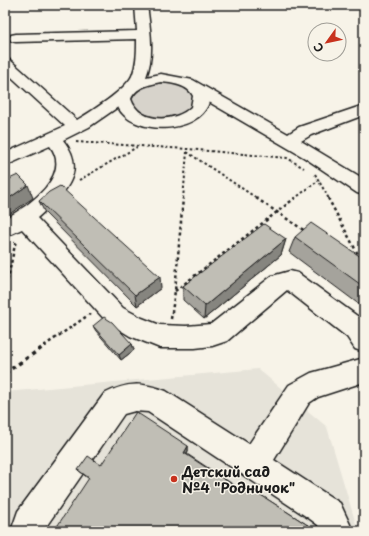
<svg xmlns="http://www.w3.org/2000/svg" width="369" height="536" font-family="'Playpen Sans',sans-serif">
<style>
.built{fill:#e6e3d9}
.green{fill:#d7d3cb;stroke:#7a7874}
.lines{fill:none;stroke-linecap:round;stroke-linejoin:round}
.minor-casing{stroke:#1c1c1c;stroke-width:3}
.path-far2{stroke:#1c1c1c;stroke-width:2;stroke-dasharray:2.5 2.5;stroke-linecap:butt}
.path-far1{stroke:#1c1c1c;stroke-width:2.5;stroke-dasharray:3 3;stroke-linecap:butt}
.path{stroke:#1c1c1c;stroke-width:3.5;stroke-dasharray:4 4;stroke-linecap:butt}
.minor{fill:#f7f3e8;fill-rule:evenodd}
.wall{fill:#a5a39c;stroke:#1c1c1c}
.shaded-wall{fill:#86857f;stroke:#1c1c1c}
.building{fill:#c0beb5;stroke:#1c1c1c}
.poi-dot{fill:#c8321e;stroke:#f7f3e8;stroke-width:1.5}
.labels{text-anchor:middle;dominant-baseline:central;stroke-width:3;stroke-linejoin:round;paint-order:stroke}
.near-poi-label{font-size:14px;font-weight:bold;fill:#1c1c1c;stroke:#f7f3e8;text-anchor:start}
</style>
<rect width="100%" height="100%" fill="#f7f3e8"/>
<filter id="ink" filterUnits="userSpaceOnUse"><feTurbulence type="fractalNoise" baseFrequency=".025" numOctaves="2"/><feDisplacementMap in="SourceGraphic" scale="8" xChannelSelector="R" yChannelSelector="G"/><feConvolveMatrix kernelMatrix="1 2 1 2 8 2 1 2 1" color-interpolation-filters="sRGB"/></filter>
<g filter="url(#ink)">
<polygon class="built" points="258,369 327,427 358,531 5,531 5,392"/>
<path class="green" d="M 158,83 C 171,83 187,84 193,98 L 190,107 C 176,121 150,120 135,108 L 132,99 C 136,88 147,85 158,83 Z"/>
<g class="lines">
<g class="minor-casing">
<g id="minor">
<path d="M 135,5 L 147,5 C 150,28 155,55 146,77 L 161,74 L 193,80 L 288,134 L 299,127 L 364,105 L 364,115 L 311,135 L 301,141 L 364,179 L 364,195 L 357,193 L 305,158 L 209,102 C 199,135 132,136 118,107 L 89,127 L 63,140 C 90,173 61,197 37,218 L 123,308 L 142,318 L 160,325 L 186,326 L 211,324 L 272,276 L 290,271 L 298,273 L 364,321 L 364,352 L 355,349 L 347,337 L 287,290 L 227,341 L 212,346 L 195,348 L 160,348 L 130,336 L 107,322 L 22,229 L 5,237 L 5,219 C 28,206 73,176 50,146 L 5,166 L 5,153 L 65,126 L 5,71 L 5,59 L 10,60 L 77,120 C 91,112 125,90 132,76 C 137,64 137,51 137,39 L 16,42 L 11,41 L 10,38 L 11,35 L 16,34 L 137,31 ZM 161,82 C 172,83 188,85 193,96 L 191,107 C 175,123 139,124 131,99 C 136,87 148,85 161,82 Z"/>
<path d="M 364,358 L 364,382 L 318,397 L 309,403 L 274,460 L 340,503 L 353,531 L 320,531 L 318,525 L 310,519 L 148,412 L 135,411 L 124,414 L 43,531 L 11,531 L 18,511 L 104,394 C 127,382 142,382 166,391 L 249,444 L 289,385 L 311,373 Z"/>
</g>
</g>
<g class="path-far2">
<polyline points="76,142 187,149 287,158 304,168"/>
<polyline points="187,152 258,199"/>
<polyline points="315,174 329,199"/>
<polyline points="79,180 137,147"/>
<polyline points="183,199 187,152"/>
<polyline points="294,199 319,180"/>
</g>
<g class="path-far1">
<polyline points="256,198 305,231"/>
<polyline points="328,198 360,258"/>
<polyline points="175,291 295,198"/>
<polyline points="5,292 16,240"/>
<polyline points="171,319 175,291 183,198"/>
<polyline points="44,346 90,314"/>
</g>
<polyline class="path" points="5,373 46,345"/>
<use href="#minor" class="minor"/>
</g>
<g class="wall">
<polygon points="39,201 161,288 137,306 45,213"/>
<polygon points="295,237 364,259 364,308 289,252"/>
<polygon points="286,239 281,255 204,319 183,300 183,286"/>
<polygon points="93,326 132,344 134,350 121,360 96,331"/>
<polygon points="188,446 188,452 187,454 249,495 250,493 253,490 317,531 89,479 78,470"/>
</g>
<g class="shaded-wall">
<polygon points="28,185 33,198 5,217 5,201"/>
<polygon points="286,239 281,255 204,319 205,306"/>
<polygon points="160,277 161,288 137,306 135,295"/>
<polygon points="132,344 134,350 121,360 119,355"/>
<polygon points="188,446 188,452 184,458 184,453"/>
</g>
<g class="building">
<polygon points="18,175 28,185 5,201 5,181"/>
<polygon points="60,186 160,277 135,295 39,201 49,192"/>
<polygon points="311,223 364,259 364,287 295,237"/>
<polygon points="264,224 286,239 205,306 183,286"/>
<polygon points="104,317 112,322 132,344 119,355 93,326"/>
<polygon points="136,412 188,446 184,453 250,496 253,490 317,531 54,531 89,478 78,470 88,456 101,465"/>
</g>
</g>
<circle class="poi-dot" cx="174" cy="479" r="4"/>
<g class="labels">
<g class="near-poi-label">
<text x="182" y="471">Детский сад<tspan x="182" dy="16">№4 "Родничок"</tspan></text>
</g>
</g>
<rect width="369" height="536" fill="none" stroke="#f7f3e8" stroke-width="20"/>
<rect x="10" y="10" width="349" height="516" fill="none" stroke="#1c1c1c" stroke-width="1.5" filter="url(#ink)"/>
<g transform="translate(327 42) rotate(237)"><circle r="19" fill="#f7f3e8" stroke="#9f9d96"/>
<path d="M0-3L7 15L0 10L-7 15Z" fill="#c8321e"/>
<text y="-6" font-size="11" font-weight="bold" text-anchor="middle" fill="#1c1c1c">С</text>
</g>
</svg>
